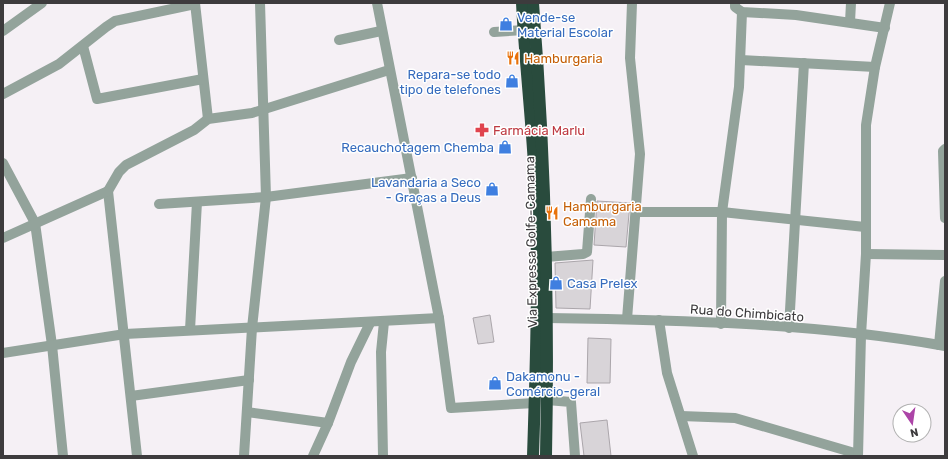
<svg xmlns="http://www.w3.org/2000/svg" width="948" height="459" font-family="Rubik,sans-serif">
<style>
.building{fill:#d8d4d8;stroke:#aba6ab}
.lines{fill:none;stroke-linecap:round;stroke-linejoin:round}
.minor{stroke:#93a39b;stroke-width:10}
.highway{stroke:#294b3d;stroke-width:12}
.labels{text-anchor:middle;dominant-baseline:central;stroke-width:3;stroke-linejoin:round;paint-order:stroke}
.shop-label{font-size:13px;fill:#366cbe;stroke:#fff;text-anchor:start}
.food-label{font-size:13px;fill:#c56008;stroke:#fff;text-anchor:start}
.health-label{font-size:13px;fill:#be3a42;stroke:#fff;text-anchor:start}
.street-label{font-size:13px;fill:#3d3b3d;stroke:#fff}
</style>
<rect width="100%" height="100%" fill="#f5f0f5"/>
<g class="building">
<polygon points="597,201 630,203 626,247 594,245"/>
<polygon points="593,260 590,309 556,308 555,263"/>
<polygon points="490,315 494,342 478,344 473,318"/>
<polygon points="588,338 611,339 610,383 587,383"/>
<polygon points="607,420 611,456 584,456 580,423"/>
</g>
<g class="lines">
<g class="minor">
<polyline points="195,3 208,119"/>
<polyline points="377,3 439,318 451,408 535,403"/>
<polyline points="735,3 735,7 742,12 796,15 885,28"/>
<polyline points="850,22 851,3"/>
<polyline points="3,31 42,3"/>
<polyline points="494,32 524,30"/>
<polyline points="339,40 381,31"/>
<polyline points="83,46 97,99 203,79"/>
<polyline points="741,60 875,67"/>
<polyline points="3,94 59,64 106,27 115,21 195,4"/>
<polyline points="945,149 943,151 945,218"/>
<polyline points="3,163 35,223 52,345 63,456"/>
<polyline points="108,191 137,456"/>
<polyline points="159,204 266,197 412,178"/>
<polyline points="637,212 722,212 865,227"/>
<polyline points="3,238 108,191 119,172 126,165 194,130 208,119 252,113 389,70"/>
<polyline points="866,254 945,255"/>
<polyline points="546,257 583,254 587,252 591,199"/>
<path d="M 547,318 C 679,320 814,323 945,346"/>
<polyline points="627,319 640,154 630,58 632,3"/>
<polyline points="659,320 667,373 693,456"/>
<polyline points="721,324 722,212 739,87 742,12"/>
<polyline points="789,328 804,63"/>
<polyline points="190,330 197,202"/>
<polyline points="939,345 945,281"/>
<polyline points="3,353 125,334 439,318"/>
<polyline points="131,396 249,380"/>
<polyline points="547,400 571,402 575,456"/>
<polyline points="247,412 328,423"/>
<polyline points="681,416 735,418 858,454"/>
<polyline points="244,456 252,328 266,197 260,3"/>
<polyline points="313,456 328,423 351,362 370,323"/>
<polyline points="383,456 381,352 384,322"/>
<polyline points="858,456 861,335 866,254 866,125 875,67 890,3"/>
</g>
<g class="highway">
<path d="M 522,3 C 525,62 532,122 535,181 C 539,273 536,364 533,456"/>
<path d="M 533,3 C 545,154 549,305 546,456"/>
</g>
</g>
<defs>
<g id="shop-bare" transform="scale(1.08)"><path d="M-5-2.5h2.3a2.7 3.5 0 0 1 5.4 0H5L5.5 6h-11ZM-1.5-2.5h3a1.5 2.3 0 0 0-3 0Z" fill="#3f7fe0" stroke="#fff" stroke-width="2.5" paint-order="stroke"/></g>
<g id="restaurant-bare" transform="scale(1.08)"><path d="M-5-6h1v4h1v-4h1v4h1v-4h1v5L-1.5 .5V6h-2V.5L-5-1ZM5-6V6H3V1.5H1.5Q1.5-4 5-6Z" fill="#e8710a" stroke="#fff" stroke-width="2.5" paint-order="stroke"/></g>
<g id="pharmacy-bare" transform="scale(1.08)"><path d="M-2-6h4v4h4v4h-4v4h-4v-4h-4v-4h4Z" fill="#e0444e" stroke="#fff" stroke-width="2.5" paint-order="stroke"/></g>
</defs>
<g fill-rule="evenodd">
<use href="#shop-bare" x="506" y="24"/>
<use href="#restaurant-bare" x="513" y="58"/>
<use href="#shop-bare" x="512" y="81"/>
<use href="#pharmacy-bare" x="482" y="130"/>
<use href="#shop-bare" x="505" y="147"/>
<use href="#shop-bare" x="492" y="189"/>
<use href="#restaurant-bare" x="552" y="213"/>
<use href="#shop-bare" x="556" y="283"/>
<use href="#shop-bare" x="495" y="383"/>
</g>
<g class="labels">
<g class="shop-label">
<text x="517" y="17">Vende-se<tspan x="517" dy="15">Material Escolar</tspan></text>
<text x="501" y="74" text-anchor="end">Repara-se todo<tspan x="501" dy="15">tipo de telefones</tspan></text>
<text x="494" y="147" text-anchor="end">Recauchotagem Chemba</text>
<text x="481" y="182" text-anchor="end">Lavandaria a Seco<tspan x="481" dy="15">- Graças a Deus</tspan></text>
<text x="567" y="283">Casa Prelex</text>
<text x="506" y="376">Dakamonu -<tspan x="506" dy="15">Comércio-geral</tspan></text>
</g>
<g class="food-label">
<text x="524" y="58">Hamburgaria</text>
<text x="563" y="206">Hamburgaria<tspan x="563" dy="15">Camama</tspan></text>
</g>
<g class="health-label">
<text x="493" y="130">Farmácia Marlu</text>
</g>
<g class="street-label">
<text transform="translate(531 242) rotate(-91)">Via Expressa Golfe-Camama</text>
<text transform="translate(747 313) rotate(4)">Rua do Chimbicato</text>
</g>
</g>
<rect width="948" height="459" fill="none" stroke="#3d3b3d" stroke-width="8"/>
<g transform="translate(912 423) rotate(167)"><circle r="19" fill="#ffffff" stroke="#b1b1b1"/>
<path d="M0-3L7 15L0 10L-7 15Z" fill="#ac44a7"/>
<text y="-6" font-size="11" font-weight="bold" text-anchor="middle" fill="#3d3b3d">N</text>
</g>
</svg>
